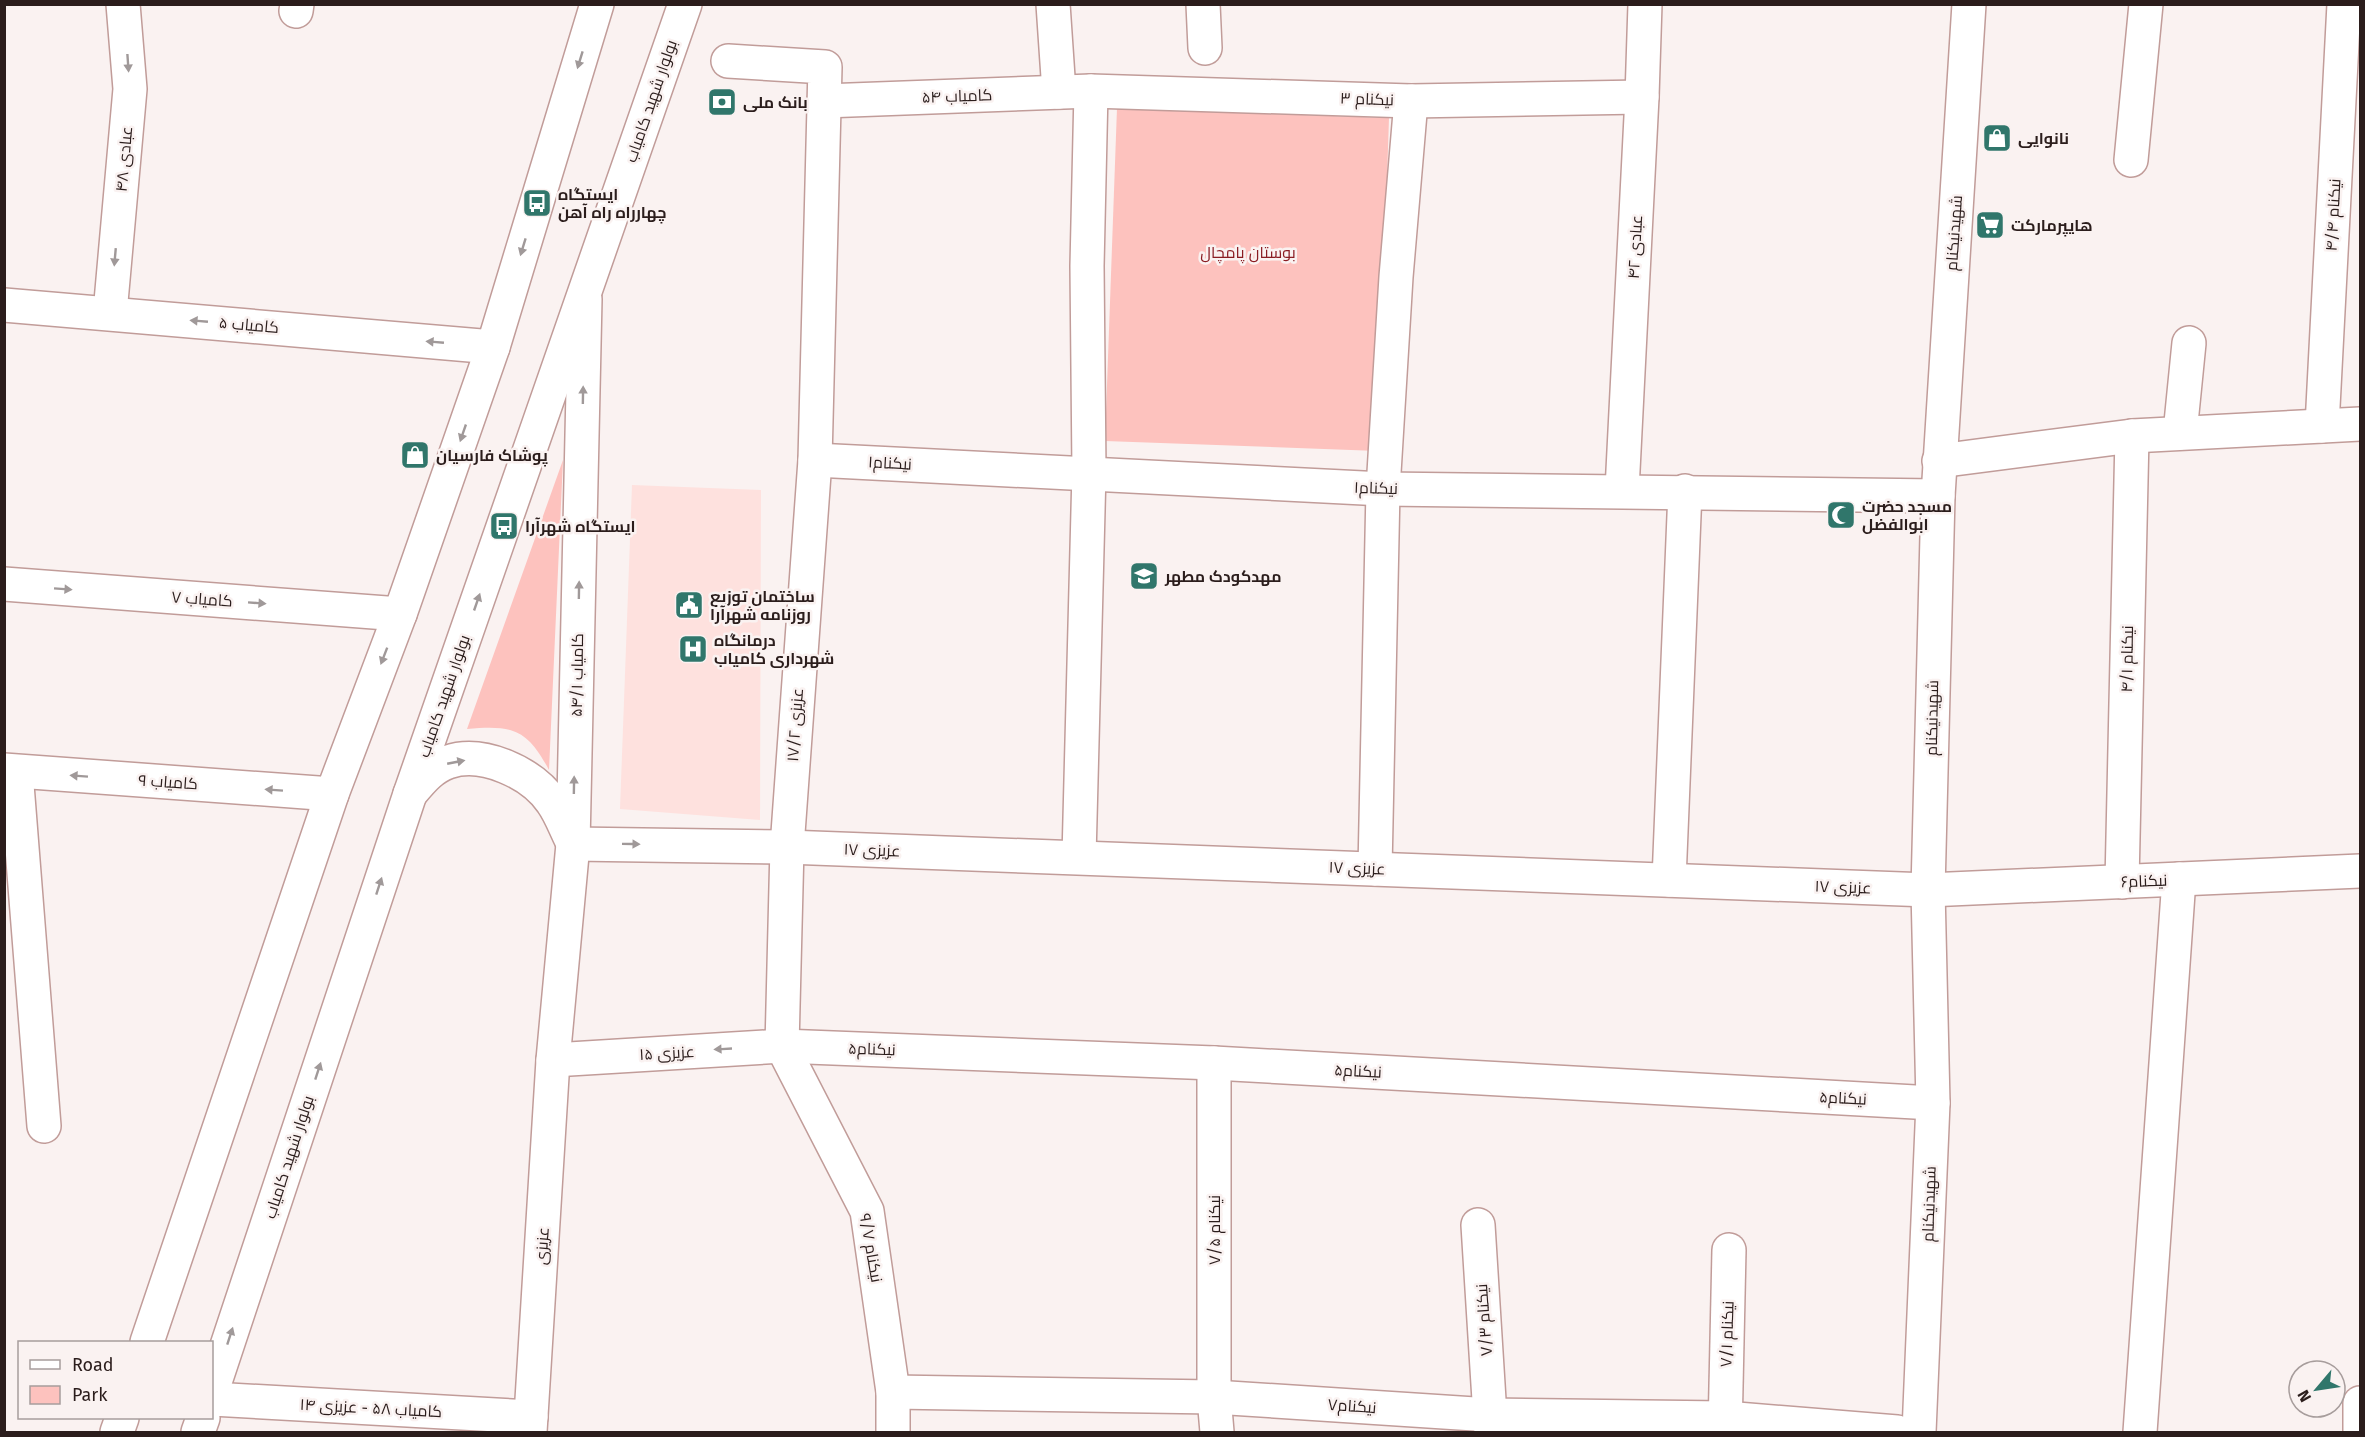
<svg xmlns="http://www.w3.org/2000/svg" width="2365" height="1437" font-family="'Fira Sans',Cairo,sans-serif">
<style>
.built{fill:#fee1de}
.green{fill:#fdc2be}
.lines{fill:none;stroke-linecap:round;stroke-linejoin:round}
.minor-casing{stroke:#c19c99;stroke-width:36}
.major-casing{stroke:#c19c99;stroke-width:36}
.minor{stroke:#fff;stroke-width:33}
.major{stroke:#fff;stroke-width:33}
.oneway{fill:#a09999}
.labels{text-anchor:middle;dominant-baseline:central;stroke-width:5;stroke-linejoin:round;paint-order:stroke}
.street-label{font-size:16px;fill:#2b1d1c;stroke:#faf2f1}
.poi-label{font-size:16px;font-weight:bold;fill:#2b1d1c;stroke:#faf2f1;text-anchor:start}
.park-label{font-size:16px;fill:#8a1c22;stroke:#faf2f1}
</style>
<rect width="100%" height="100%" fill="#faf2f1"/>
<polygon class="built" points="632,485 761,490 760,820 620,809"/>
<g class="green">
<polygon points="1117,108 1389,118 1378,451 1105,441"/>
<path d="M 563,460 L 549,770 C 527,729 513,725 467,729 Z"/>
</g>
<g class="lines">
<g class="minor-casing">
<g id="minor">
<polyline points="1053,4 1059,92"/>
<polyline points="1203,4 1205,48"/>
<polyline points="296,11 297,4"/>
<polyline points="728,61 825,67 815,460 787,847 782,1046 867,1211 893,1392 893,1432"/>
<polyline points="824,101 1091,91 1411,101 1642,97"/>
<polyline points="2131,160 2146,4"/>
<polyline points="4,305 493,347"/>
<polyline points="110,313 130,89 123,4"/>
<polyline points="2322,426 2344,4"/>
<polyline points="2180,433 2189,343"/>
<polyline points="815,460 1383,489 1938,496"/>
<polyline points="1939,461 2132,436 2360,424"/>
<polyline points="1622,490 1642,97 1645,4"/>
<polyline points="4,584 400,614"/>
<polyline points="4,770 332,794"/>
<polyline points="16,772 44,1126"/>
<path d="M 410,794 C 421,781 431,768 448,762 C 483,750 532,773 552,802 C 560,813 565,827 571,839"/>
<polyline points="573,844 787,847 1928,890 2360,871"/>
<polyline points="1079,857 1089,472 1087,266 1091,91"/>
<polyline points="1375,869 1383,489 1396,277 1411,101"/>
<polyline points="1669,880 1685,491"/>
<polyline points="2122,882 2132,436"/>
<polyline points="553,1060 782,1046 1214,1063 1933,1103"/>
<polyline points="1214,1063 1214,1397 1217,1432"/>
<polyline points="1478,1225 1491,1432"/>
<polyline points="893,1392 1214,1397 1490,1415 1725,1418 1897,1432"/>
<polyline points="212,1399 531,1417"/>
<polyline points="530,1432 553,1060 573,844 585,299"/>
<polyline points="1725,1432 1729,1250"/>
<polyline points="1919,1432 1933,1103 1928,890 1938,496 1969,4"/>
<polyline points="2140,1432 2179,879"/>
<polyline points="2360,1432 2360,1403"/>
</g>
</g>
<g class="major-casing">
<g id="major">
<polyline points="147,1342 332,794 400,614 493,347 597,4"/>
<polyline points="212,1391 410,794 685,4"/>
<polyline points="117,1432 122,1418"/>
<polyline points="198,1432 203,1418"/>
</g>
</g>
<use href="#minor" class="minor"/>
<use href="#major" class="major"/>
</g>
<defs><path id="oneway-solid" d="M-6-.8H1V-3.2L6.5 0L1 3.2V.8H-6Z" transform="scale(1.5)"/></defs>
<g class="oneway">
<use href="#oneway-solid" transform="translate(580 60) rotate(107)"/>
<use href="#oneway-solid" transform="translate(128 63) rotate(86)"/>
<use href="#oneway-solid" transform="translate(523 247) rotate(107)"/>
<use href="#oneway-solid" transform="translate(115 257) rotate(95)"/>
<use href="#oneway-solid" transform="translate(199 321) rotate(-175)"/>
<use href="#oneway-solid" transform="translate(435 342) rotate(-175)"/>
<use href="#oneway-solid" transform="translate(583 395) rotate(-89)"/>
<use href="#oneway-solid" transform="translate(463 433) rotate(109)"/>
<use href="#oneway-solid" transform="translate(63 589) rotate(4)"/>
<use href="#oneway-solid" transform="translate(579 590) rotate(-89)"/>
<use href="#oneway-solid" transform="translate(477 602) rotate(-71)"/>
<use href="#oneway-solid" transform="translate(257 603) rotate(4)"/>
<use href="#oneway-solid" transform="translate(384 656) rotate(111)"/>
<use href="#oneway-solid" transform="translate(456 762) rotate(-11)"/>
<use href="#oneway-solid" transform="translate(79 776) rotate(-176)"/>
<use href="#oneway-solid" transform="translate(574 785) rotate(-89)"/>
<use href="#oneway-solid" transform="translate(274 790) rotate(-176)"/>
<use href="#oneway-solid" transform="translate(631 844) rotate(1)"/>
<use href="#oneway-solid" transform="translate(379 886) rotate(-72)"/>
<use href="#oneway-solid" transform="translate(723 1049) rotate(177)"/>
<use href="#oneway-solid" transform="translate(318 1071) rotate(-72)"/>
<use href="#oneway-solid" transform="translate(230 1336) rotate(-72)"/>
</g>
<defs>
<g id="bank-square" transform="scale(1.5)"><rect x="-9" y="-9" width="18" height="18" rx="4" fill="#30766b" stroke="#faf2f1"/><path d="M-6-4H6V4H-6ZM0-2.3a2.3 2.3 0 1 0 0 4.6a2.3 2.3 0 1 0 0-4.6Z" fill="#fff"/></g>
<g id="shop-square" transform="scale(1.5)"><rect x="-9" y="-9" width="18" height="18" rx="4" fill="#30766b" stroke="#faf2f1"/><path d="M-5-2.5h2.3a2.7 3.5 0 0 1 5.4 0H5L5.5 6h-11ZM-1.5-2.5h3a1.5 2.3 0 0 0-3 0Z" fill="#fff"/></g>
<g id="bus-square" transform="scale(1.5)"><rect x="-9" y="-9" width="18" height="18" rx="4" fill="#30766b" stroke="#faf2f1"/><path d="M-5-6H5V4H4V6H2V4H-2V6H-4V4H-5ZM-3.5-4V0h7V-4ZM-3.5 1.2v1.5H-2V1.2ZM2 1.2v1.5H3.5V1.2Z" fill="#fff"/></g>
<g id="supermarket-square" transform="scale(1.5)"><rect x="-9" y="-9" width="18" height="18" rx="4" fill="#30766b" stroke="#faf2f1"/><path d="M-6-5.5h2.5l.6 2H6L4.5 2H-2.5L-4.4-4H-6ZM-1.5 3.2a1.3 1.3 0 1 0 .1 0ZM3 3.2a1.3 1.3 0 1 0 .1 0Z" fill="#fff"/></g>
<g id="mosque-square" transform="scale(1.5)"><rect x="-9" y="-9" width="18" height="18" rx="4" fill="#30766b" stroke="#faf2f1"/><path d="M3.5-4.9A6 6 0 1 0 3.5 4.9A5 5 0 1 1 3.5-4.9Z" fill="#fff"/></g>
<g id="school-square" transform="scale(1.5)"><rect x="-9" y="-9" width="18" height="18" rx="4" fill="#30766b" stroke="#faf2f1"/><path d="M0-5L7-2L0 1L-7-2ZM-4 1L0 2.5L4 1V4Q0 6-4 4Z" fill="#fff"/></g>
<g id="civic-square" transform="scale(1.5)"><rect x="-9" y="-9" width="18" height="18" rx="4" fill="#30766b" stroke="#faf2f1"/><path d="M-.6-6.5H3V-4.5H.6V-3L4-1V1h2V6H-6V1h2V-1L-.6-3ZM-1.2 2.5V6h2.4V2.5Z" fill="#fff"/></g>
<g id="hospital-square" transform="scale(1.5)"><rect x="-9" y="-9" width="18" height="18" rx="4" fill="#30766b" stroke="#faf2f1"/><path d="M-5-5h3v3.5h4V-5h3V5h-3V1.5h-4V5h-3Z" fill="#fff"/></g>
</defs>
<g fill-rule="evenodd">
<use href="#bank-square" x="722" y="102"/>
<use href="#shop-square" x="1997" y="138"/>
<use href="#bus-square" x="537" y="203"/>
<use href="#supermarket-square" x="1990" y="225"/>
<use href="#shop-square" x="415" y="455"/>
<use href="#mosque-square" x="1841" y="515"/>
<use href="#bus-square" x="504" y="526"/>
<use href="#school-square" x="1144" y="576"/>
<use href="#civic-square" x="689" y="605"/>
<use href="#hospital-square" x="693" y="649"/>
</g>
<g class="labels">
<g class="street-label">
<text transform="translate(957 96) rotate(-2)">کامیاب ۵۴</text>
<text transform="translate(1367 99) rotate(2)">نیکنام ۳</text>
<text transform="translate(651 101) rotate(-71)">بولوار شهید کامیاب</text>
<text transform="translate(124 159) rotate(-85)">عبادی ۴۸</text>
<text transform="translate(2333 215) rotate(-87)">نیکنام ۴/۴</text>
<text transform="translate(1954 233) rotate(-86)">شهیدنیکنام</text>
<text transform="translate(1635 247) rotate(-87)">عبادی ۴۲</text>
<text transform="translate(249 325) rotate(5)">کامیاب ۵</text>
<text transform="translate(890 463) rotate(3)">نیکنام۱</text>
<text transform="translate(1376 488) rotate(2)">نیکنام۱</text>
<text transform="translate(202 599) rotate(4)">کامیاب ۷</text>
<text transform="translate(2127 659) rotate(-89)">نیکنام ۴/۱</text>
<text transform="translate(577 675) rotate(-89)">کامیاب ۵۴/۱</text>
<text transform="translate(444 696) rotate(-71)">بولوار شهید کامیاب</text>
<text transform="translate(1932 718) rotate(-89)">شهیدنیکنام</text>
<text transform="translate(795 725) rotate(-86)">عزیزی ۱۷/۲</text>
<text transform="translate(168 782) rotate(4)">کامیاب ۹</text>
<text transform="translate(872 850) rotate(2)">عزیزی ۱۷</text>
<text transform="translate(1357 868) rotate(2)">عزیزی ۱۷</text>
<text transform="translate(2144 881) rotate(-2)">نیکنام۶</text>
<text transform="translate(1843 887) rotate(2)">عزیزی ۱۷</text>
<text transform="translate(872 1049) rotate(2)">نیکنام۵</text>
<text transform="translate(667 1053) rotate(-3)">عزیزی ۱۵</text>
<text transform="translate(1358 1071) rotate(3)">نیکنام۵</text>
<text transform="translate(1843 1098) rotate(3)">نیکنام۵</text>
<text transform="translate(289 1157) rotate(-72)">بولوار شهید کامیاب</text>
<text transform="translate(1929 1204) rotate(-88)">شهیدنیکنام</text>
<text transform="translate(1214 1230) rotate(-90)">نیکنام ۷/۵</text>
<text transform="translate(542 1246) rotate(-86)">عزیزی</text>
<text transform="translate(871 1248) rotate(80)">نیکنام ۹/۷</text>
<text transform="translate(1484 1320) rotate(-94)">نیکنام ۷/۳</text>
<text transform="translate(1727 1334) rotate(-88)">نیکنام ۷/۱</text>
<text transform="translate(1352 1406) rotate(4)">نیکنام۷</text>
<text transform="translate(371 1408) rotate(3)">کامیاب ۵۸ - عزیزی ۱۴</text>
</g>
<g class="poi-label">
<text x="743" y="102">بانک ملی</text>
<text x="2018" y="138">نانوایی</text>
<text x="558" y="194">ایستگاه<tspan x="558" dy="18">چهارراه راه آهن</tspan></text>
<text x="2011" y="225">هایپرمارکت</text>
<text x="436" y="455">پوشاک فارسیان</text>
<text x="1862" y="506">مسجد حضرت<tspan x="1862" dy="18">ابوالفضل</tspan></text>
<text x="525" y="526">ایستگاه شهرآرا</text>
<text x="1165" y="576">مهدکودک مطهر</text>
<text x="710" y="596">ساختمان توزیع<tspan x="710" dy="18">روزنامه شهرآرا</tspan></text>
<text x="714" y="640">درمانگاه<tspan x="714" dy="18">شهرداری کامیاب</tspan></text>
</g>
<g class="park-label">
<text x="1248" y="252">بوستان پامچال</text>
</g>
</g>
<rect width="2365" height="1437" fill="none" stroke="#2b1d1c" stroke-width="12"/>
<rect x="18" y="1341" width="195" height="78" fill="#faf2f1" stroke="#a79d9c" stroke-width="1.5"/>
<rect x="30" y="1360" width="30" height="9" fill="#ffffff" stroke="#a79d9c" stroke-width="1.5"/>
<text x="72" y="1371" font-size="18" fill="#2b1d1c">Road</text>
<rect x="30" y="1386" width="30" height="18" fill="#fdc2be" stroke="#a79d9c" stroke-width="1.5"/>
<text x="72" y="1401" font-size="18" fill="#2b1d1c">Park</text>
<g transform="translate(2317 1389) rotate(241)"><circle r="28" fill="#faf2f1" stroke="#a79d9c" stroke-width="1.5"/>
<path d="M0-4.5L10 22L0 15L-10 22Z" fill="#30766b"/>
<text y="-9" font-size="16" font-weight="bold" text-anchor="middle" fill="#2b1d1c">N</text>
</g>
</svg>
